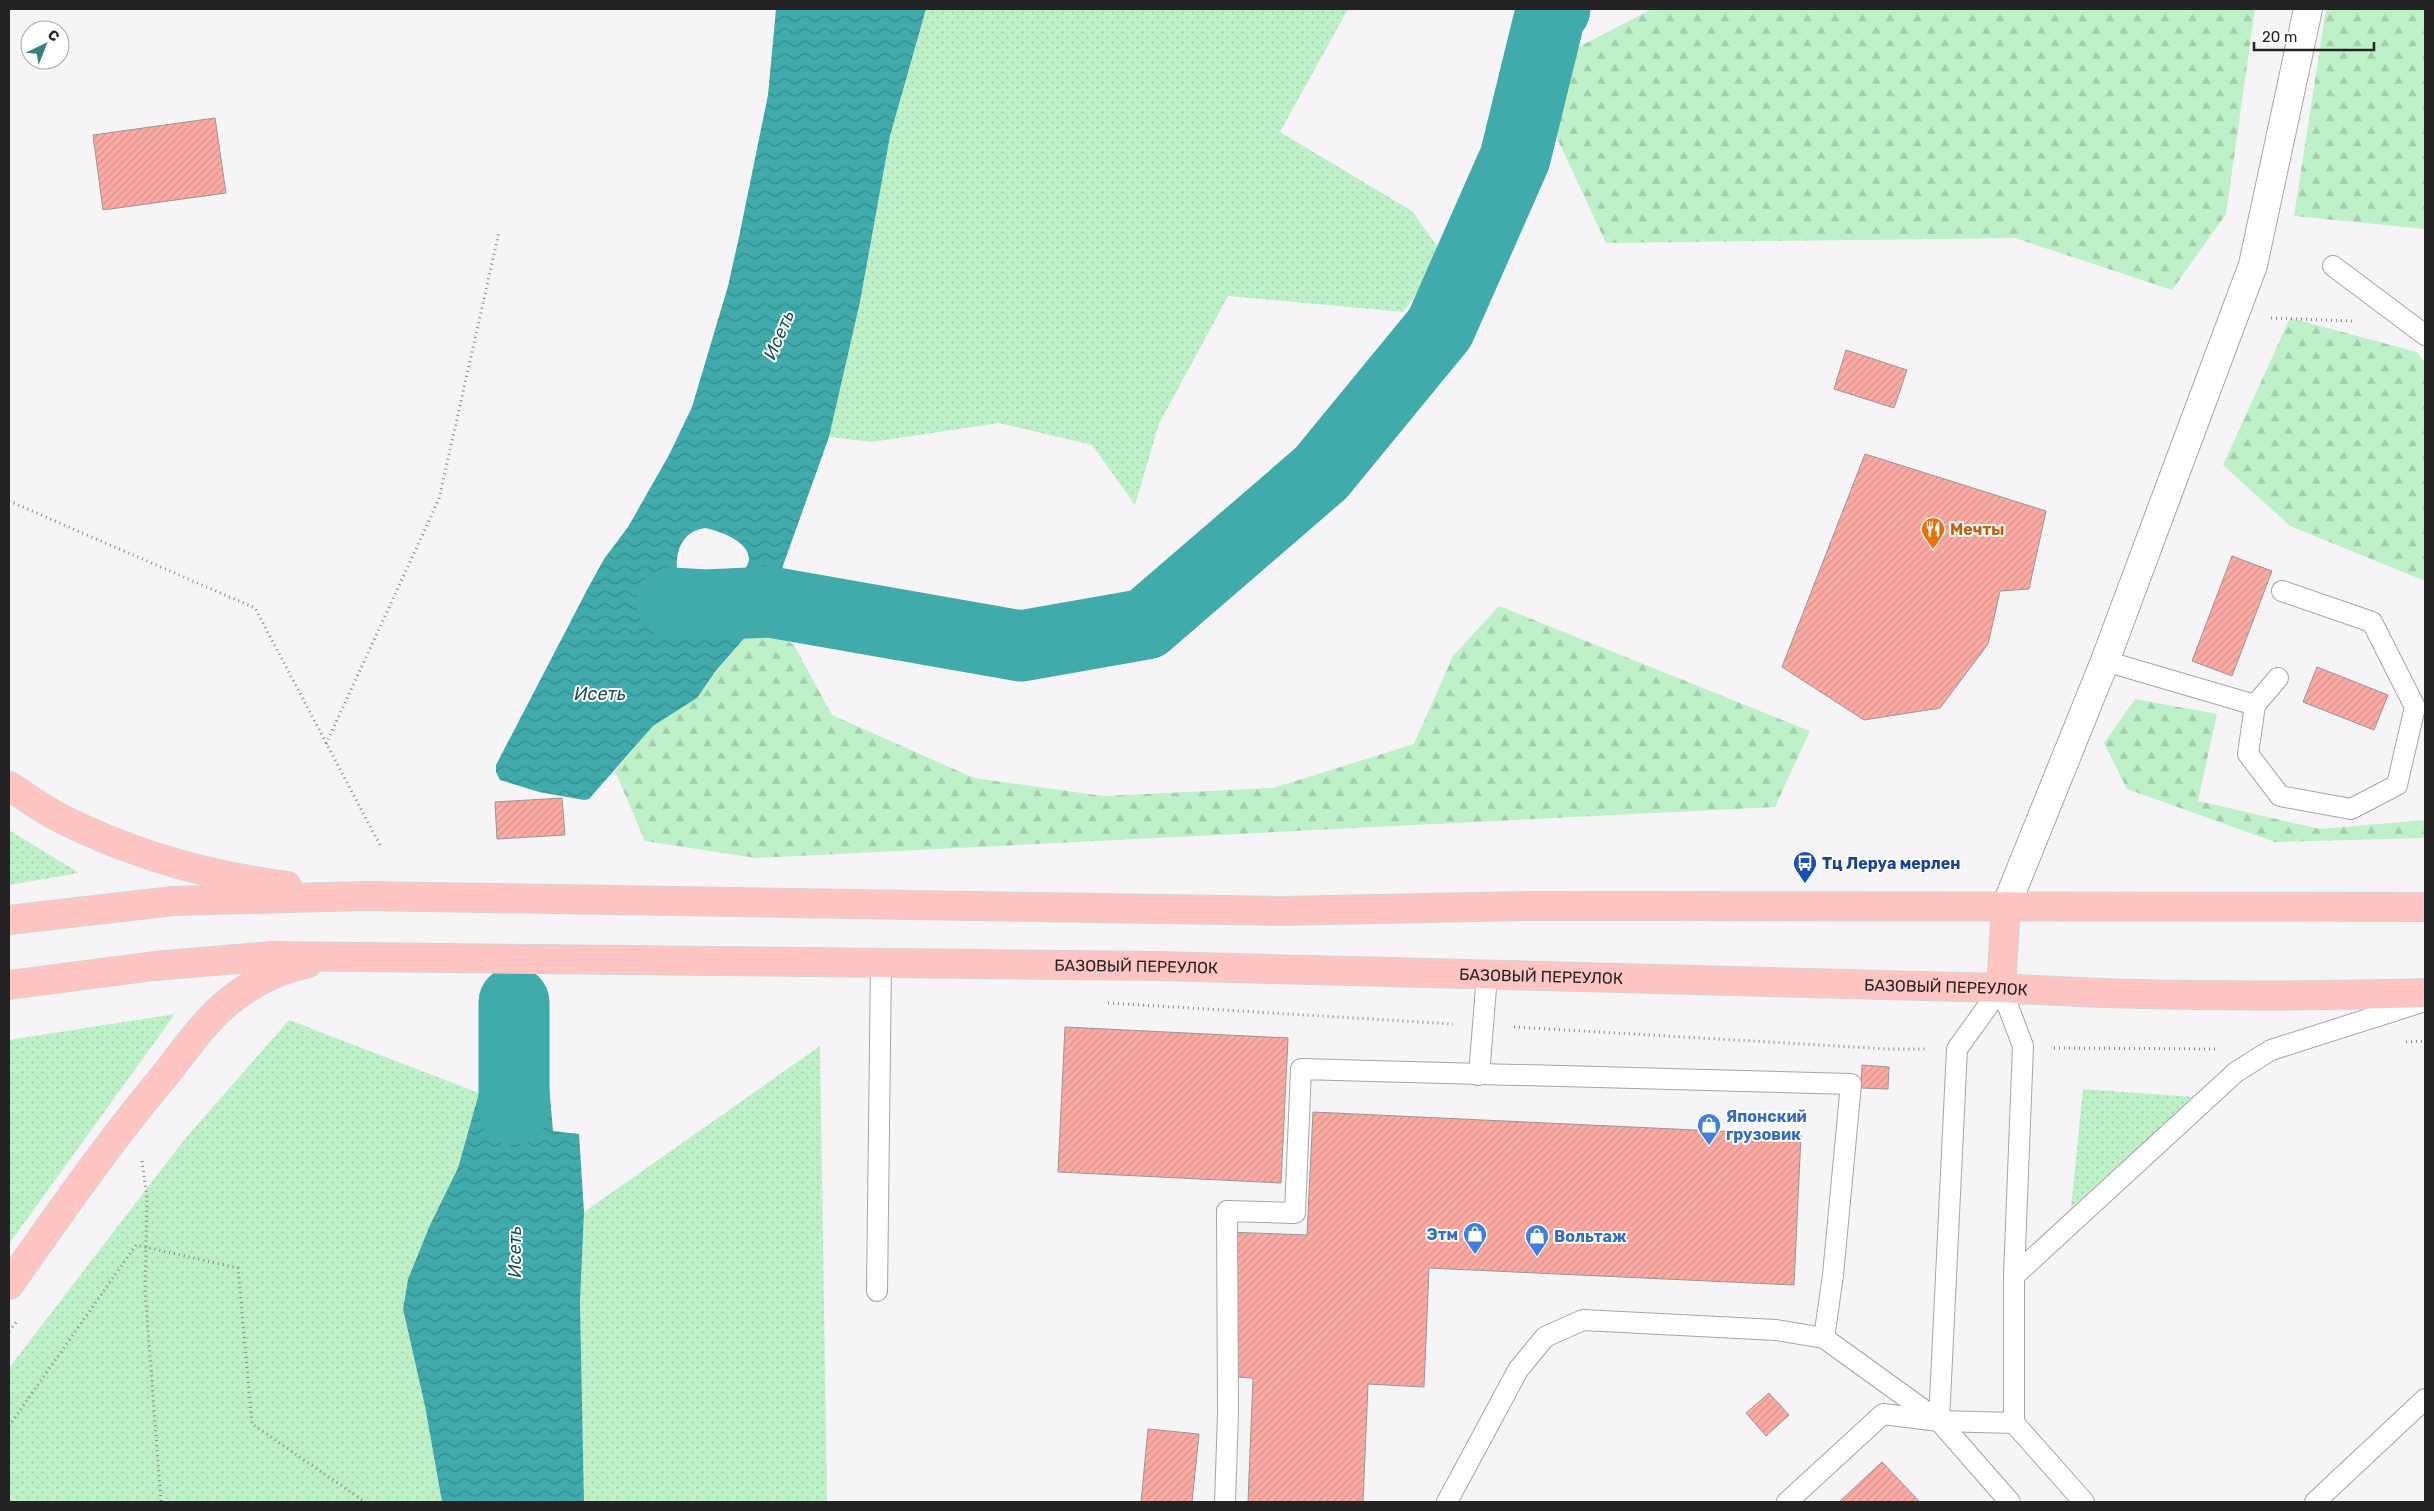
<svg xmlns="http://www.w3.org/2000/svg" width="2434" height="1511" font-family="Rubik,sans-serif">
<style>
.grass{fill:url(#grass-dots)}
.forest{fill:url(#forest-firs)}
.water{fill:url(#water-waves);fill-rule:evenodd}
.lines{fill:none;stroke-linecap:round;stroke-linejoin:round}
.river{stroke:#41abab;stroke-width:71}
.building{fill:url(#building-hatch);stroke:#9a9595}
.lane-casing{stroke:#a6a4a7;stroke-width:22}
.street-casing{stroke:#a6a4a7;stroke-width:30}
.primary-casing{stroke:#d3d3d3;stroke-width:30}
.path{stroke:#898789;stroke-width:3;stroke-dasharray:1 4;stroke-linecap:butt}
.lane{stroke:#fff;stroke-width:20}
.street{stroke:#fff;stroke-width:28}
.primary{stroke:#fec5c3;stroke-width:28}
.labels{text-anchor:middle;dominant-baseline:central;stroke-width:4;stroke-linejoin:round;paint-order:stroke}
.food-label{font-size:16px;font-weight:bold;fill:#c56008;stroke:#fff;text-anchor:start}
.transit-label{font-size:16px;font-weight:bold;fill:#164399;stroke:#fff;text-anchor:start}
.street-label{font-size:16px;fill:#242324;stroke:#fff}
.shop-label{font-size:16px;font-weight:bold;fill:#366cbe;stroke:#fff;text-anchor:start}
.water-label{font-size:18px;font-style:italic;fill:#225050;stroke:#fff}
</style>
<defs>
<pattern id="grass-dots" width="8" height="8" patternUnits="userSpaceOnUse" patternTransform="scale(1.25)"><rect width="8" height="8" fill="#bef1c7"/><path d="M2 2h.1M6 6h.1" fill="none" stroke="#a3ceab" stroke-width="1.8" stroke-linecap="round"/></pattern>
<pattern id="forest-firs" width="22" height="20" patternUnits="userSpaceOnUse" patternTransform="scale(1.25)"><rect width="22" height="20" fill="#bef1c7"/><path d="M5 1l3.5 6h-7zM16 11l3.5 6h-7z" fill="#a3ceab"/></pattern>
<pattern id="water-waves" width="16" height="10" patternUnits="userSpaceOnUse" patternTransform="scale(1.25)"><rect width="16" height="10" fill="#41abab"/><path d="M0 5q4-4 8 0t8 0" fill="none" stroke="#368b8b"/></pattern>
<pattern id="building-hatch" width="6" height="6" patternUnits="userSpaceOnUse" patternTransform="scale(1.25)"><rect width="6" height="6" fill="#fbaba3"/><path d="M-1 1l2-2M0 6l6-6M5 7l2-2" fill="none" stroke="#d7938c"/></pattern>
</defs>
<rect width="100%" height="100%" fill="#f7f4f8"/>
<g class="grass">
<polygon points="926,9 1348,9 1280,132 1412,211 1444,256 1403,312 1228,296 1159,424 1135,505 1092,445 999,423 872,442 829,437 860,302 890,136"/>
<polygon points="9,830 79,873 9,885"/>
<polygon points="175,1014 9,1244 9,1040"/>
<polygon points="289,1020 479,1093 458,1168 430,1225 408,1279 403,1309 425,1406 442,1502 9,1502 9,1368 184,1140"/>
<polygon points="820,1046 827,1502 584,1502 580,1302 584,1212"/>
<polygon points="2083,1089 2195,1097 2071,1208"/>
</g>
<g class="forest">
<polygon points="1652,9 2255,9 2226,214 2172,290 2015,238 1606,243 1556,136 1571,51"/>
<polygon points="2326,9 2425,9 2425,229 2294,216"/>
<polygon points="2290,318 2417,352 2425,363 2425,581 2290,526 2223,465"/>
<polygon points="1499,606 1810,731 1775,807 756,858 645,841 615,771 653,726 697,698 715,673 759,621 794,645 832,715 974,778 1103,796 1273,788 1414,744 1453,656"/>
<polygon points="2135,699 2217,714 2198,801 2320,829 2425,820 2425,838 2275,842 2127,789 2104,743"/>
</g>
<g class="water">
<path d="M 776,9 L 926,9 L 890,136 L 860,302 L 829,437 L 770,602 L 759,621 L 715,672 L 697,698 L 653,726 L 589,799 L 584,800 L 539,792 L 500,780 L 496,772 L 496,765 L 587,590 L 604,559 L 628,527 L 669,455 L 692,407 L 728,286 L 739,237 L 768,95 ZM 706,528 C 746,538 771,562 721,587 C 714,590 703,595 695,595 C 689,594 685,591 681,588 C 672,564 676,531 706,528 Z"/>
<polygon points="514,1010 544,1028 553,1131 579,1134 584,1212 580,1302 584,1502 442,1502 425,1406 403,1309 408,1279 430,1225 458,1168 479,1093 490,1029"/>
</g>
<g class="lines">
<g class="river">
<polyline points="672,603 705,605 770,602 1021,646 1146,624 1321,473 1440,328 1515,158 1551,11 1555,9"/>
<polyline points="514,1002 514,1109"/>
</g>
</g>
<g class="building">
<polygon points="215,118 226,193 103,210 93,135"/>
<polygon points="1846,350 1907,370 1894,408 1834,389"/>
<polygon points="1865,454 2046,511 2029,589 2000,591 1988,644 1940,708 1864,720 1782,667"/>
<polygon points="2232,556 2272,571 2232,676 2192,661"/>
<polygon points="2317,667 2388,695 2374,730 2303,702"/>
<polygon points="562,798 565,835 497,839 495,802"/>
<polygon points="1065,1027 1288,1038 1281,1183 1058,1172"/>
<polygon points="1862,1065 1889,1067 1888,1089 1861,1088"/>
<polygon points="1313,1112 1801,1135 1794,1285 1429,1268 1424,1387 1368,1384 1363,1502 1248,1502 1253,1378 1220,1376 1227,1232 1307,1235"/>
<polygon points="1769,1393 1789,1415 1766,1436 1746,1413"/>
<polygon points="1148,1429 1199,1434 1192,1502 1141,1502"/>
<polygon points="1882,1462 1920,1502 1839,1502"/>
</g>
<g class="lines">
<g class="lane-casing">
<g id="lane">
<polyline points="2333,266 2425,335"/>
<polyline points="2105,661 2255,705 2278,678"/>
<polyline points="2255,705 2248,754 2280,796 2351,809 2397,785 2415,707 2372,622 2282,591"/>
<polyline points="2001,988 2023,1046 2014,1276 2014,1423 2084,1502"/>
<polyline points="1479,1075 1487,975"/>
<polyline points="2014,1276 2236,1072 2271,1050 2425,1001"/>
<polyline points="877,1291 881,963"/>
<polyline points="1939,1421 1957,1049 2001,988"/>
<polyline points="1225,1502 1228,1413 1227,1211 1295,1213 1301,1069 1851,1084 1833,1275 1824,1338"/>
<polyline points="1447,1502 1518,1370 1545,1337 1583,1320 1776,1330 1824,1338 1939,1421 2010,1502"/>
<polyline points="1787,1502 1883,1414 1939,1421 2014,1423"/>
<polyline points="2315,1502 2425,1399"/>
</g>
</g>
<g class="street-casing">
<polyline id="street" points="2006,906 2105,661 2253,265 2308,9"/>
</g>
<g class="primary-casing">
<g id="primary">
<path d="M 9,786 C 27,797 45,811 64,820 C 134,855 210,876 287,886"/>
<polyline points="9,920 173,901 365,896 1281,911 1526,906 2425,907"/>
<path id="s1" d="M 9,985 L 154,966 L 272,956 L 1159,966 L 2001,988 C 2142,997 2284,997 2425,993"/>
<polyline points="2001,988 2006,906"/>
<path d="M 9,1285 C 59,1214 109,1142 165,1075 C 184,1051 203,1023 227,1003 C 250,984 279,969 308,963"/>
</g>
</g>
<g class="path">
<polyline points="2271,318 2352,321"/>
<polyline points="9,501 255,608 381,847"/>
<polyline points="326,744 439,499 499,232"/>
<polyline points="1108,1003 1453,1024"/>
<polyline points="1514,1027 1888,1049 1925,1049"/>
<polyline points="2406,1042 2425,1041"/>
<polyline points="2054,1048 2215,1049"/>
<polyline points="142,1161 147,1198 145,1290 161,1502"/>
<polyline points="9,1331 18,1320"/>
<polyline points="9,1426 136,1245 238,1268 252,1424 365,1502"/>
</g>
<use href="#lane" class="lane"/>
<use href="#street" class="street"/>
<use href="#primary" class="primary"/>
</g>
<defs>
<g id="restaurant-pin" transform="scale(1.25)"><path d="M0 17L-7.5 6A9.5 9.5 0 1 1 7.5 6Z" fill="#e8710a" stroke="#fff"/><path d="M-5-6h1v4h1v-4h1v4h1v-4h1v5L-1.5 .5V6h-2V.5L-5-1ZM5-6V6H3V1.5H1.5Q1.5-4 5-6Z" fill="#fff"/></g>
<g id="bus-pin" transform="scale(1.25)"><path d="M0 17L-7.5 6A9.5 9.5 0 1 1 7.5 6Z" fill="#1a4fb4" stroke="#fff"/><path d="M-5-6H5V4H4V6H2V4H-2V6H-4V4H-5ZM-3.5-4V0h7V-4ZM-3.5 1.2v1.5H-2V1.2ZM2 1.2v1.5H3.5V1.2Z" fill="#fff"/></g>
<g id="shop-pin" transform="scale(1.25)"><path d="M0 17L-7.5 6A9.5 9.5 0 1 1 7.5 6Z" fill="#3f7fe0" stroke="#fff"/><path d="M-5-2.5h2.3a2.7 3.5 0 0 1 5.4 0H5L5.5 6h-11ZM-1.5-2.5h3a1.5 2.3 0 0 0-3 0Z" fill="#fff"/></g>
</defs>
<g fill-rule="evenodd">
<use href="#restaurant-pin" x="1933" y="529"/>
<use href="#bus-pin" x="1805" y="863"/>
<use href="#shop-pin" x="1709" y="1125"/>
<use href="#shop-pin" x="1475" y="1234"/>
<use href="#shop-pin" x="1537" y="1236"/>
</g>
<g class="labels">
<g class="food-label">
<text x="1950" y="529">Мечты</text>
</g>
<g class="transit-label">
<text x="1822" y="863">Тц Леруа мерлен</text>
</g>
<g class="street-label">
<text stroke="none"><textPath href="#s1" startOffset="1129">БАЗОВЫЙ ПЕРЕУЛОК</textPath></text>
<text stroke="none"><textPath href="#s1" startOffset="1534">БАЗОВЫЙ ПЕРЕУЛОК</textPath></text>
<text stroke="none"><textPath href="#s1" startOffset="1939">БАЗОВЫЙ ПЕРЕУЛОК</textPath></text>
</g>
<g class="shop-label">
<text x="1726" y="1116">Японский<tspan x="1726" dy="18">грузовик</tspan></text>
<text x="1458" y="1234" text-anchor="end">Этм</text>
<text x="1554" y="1236">Вольтаж</text>
</g>
<g class="water-label">
<text transform="translate(779 335) rotate(-67)">Исеть</text>
<text x="600" y="694">Исеть</text>
<text transform="translate(515 1252) rotate(-90)">Исеть</text>
</g>
</g>
<rect width="2434" height="1511" fill="none" stroke="#242324" stroke-width="20"/>
<g transform="translate(45 45) rotate(43)"><circle r="24" fill="#ffffff" stroke="#a7a7a7"/>
<path d="M0-4L9 19L0 12L-9 19Z" fill="#38807d"/>
<text y="-8" font-size="14" font-weight="bold" text-anchor="middle" fill="#242324">С</text>
</g>
<path d="M2254 42v8h120v-8" fill="none" stroke="#242324" stroke-width="2.5"/>
<text x="2262" y="42" font-size="15" fill="#242324" stroke="#ffffff" stroke-width="4" paint-order="stroke">20 m</text>
</svg>
